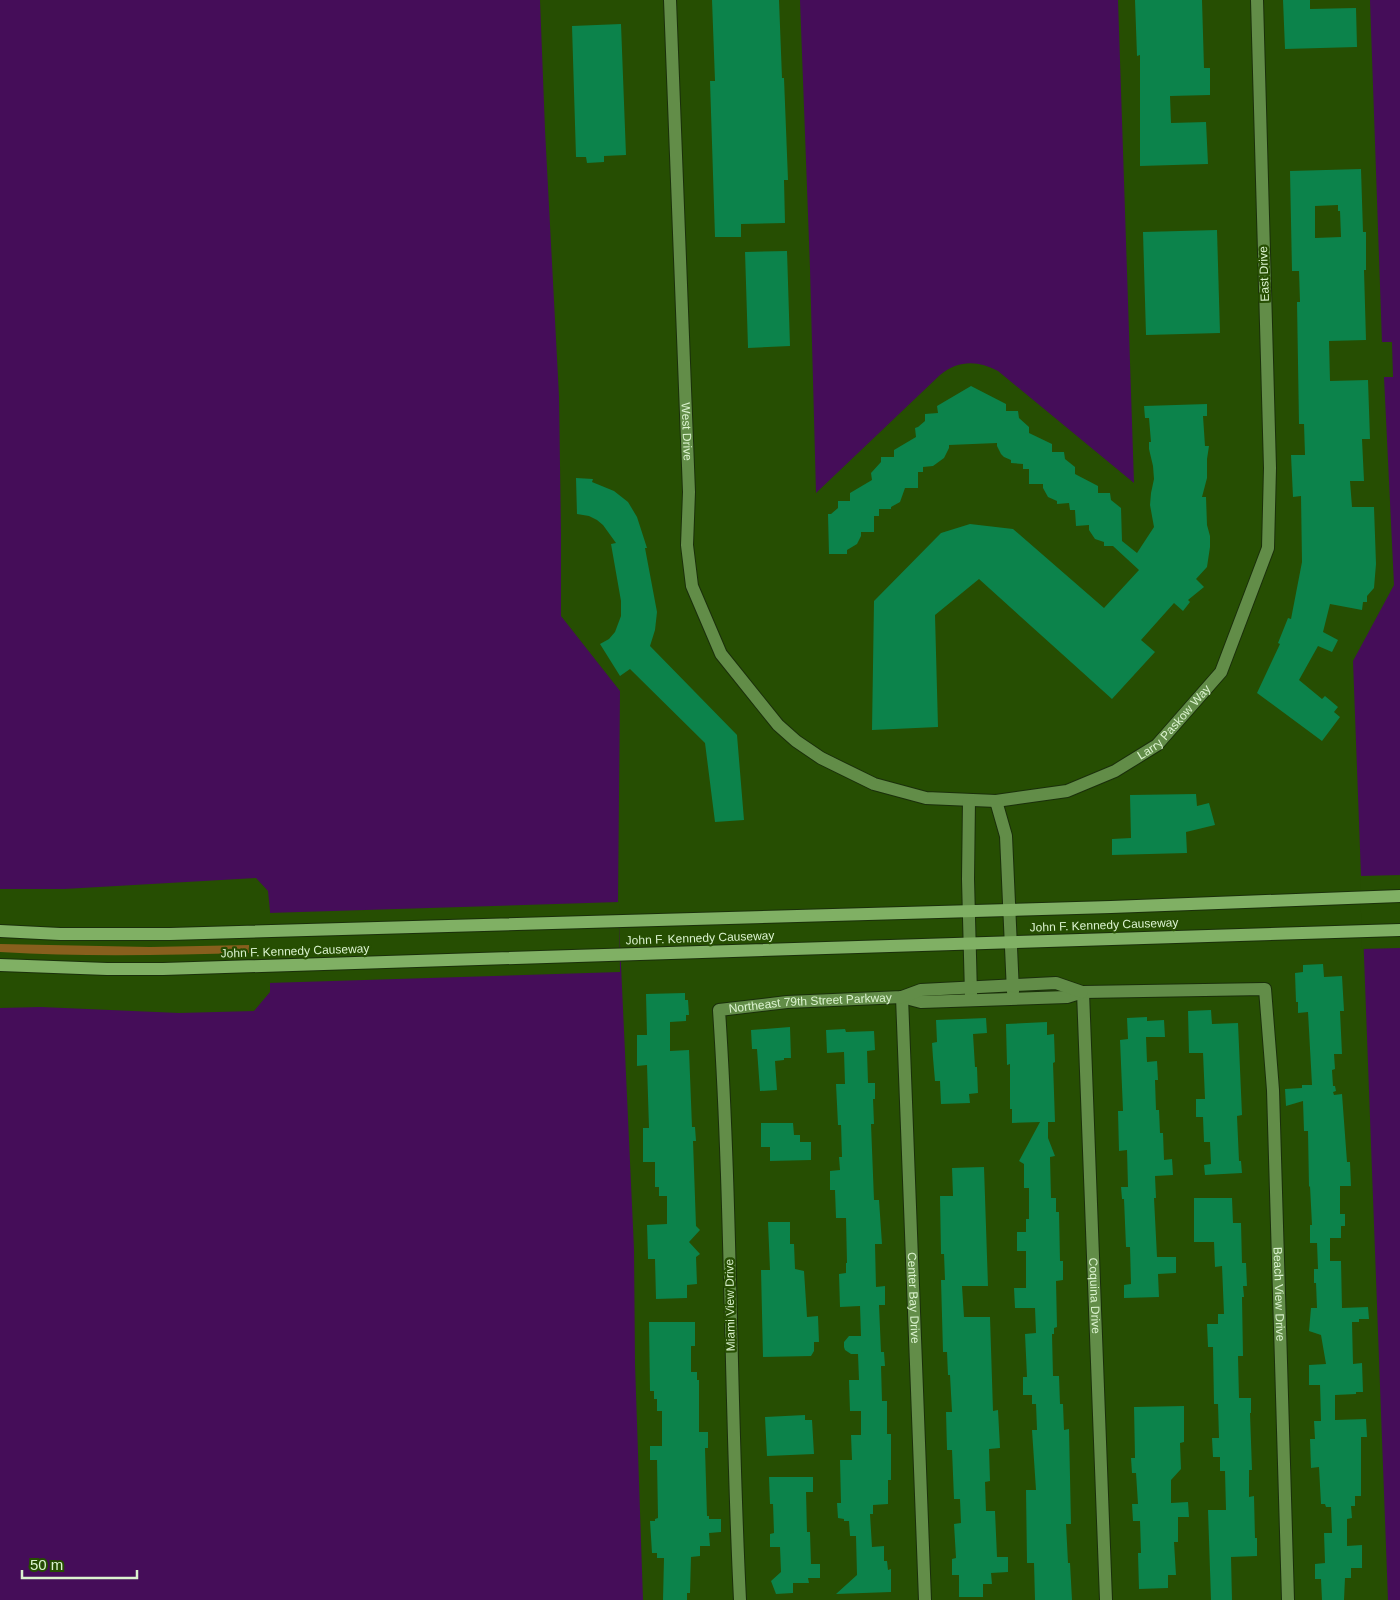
<svg xmlns="http://www.w3.org/2000/svg" width="1400" height="1600" font-family="Arial,sans-serif">
<style>
.green{fill:#885f1d}
.water{fill:#450d59}
.pier{fill:#264e02}
.building{fill:#0c834b;fill-rule:evenodd}
.lines{fill:none;stroke-linecap:round;stroke-linejoin:round}
.minor-casing{stroke:#1a2f0b;stroke-width:14}
.primary-casing{stroke:#1a2f0b;stroke-width:14}
.minor{stroke:#628d48;stroke-width:12}
.primary{stroke:#80b064;stroke-width:12}
.labels{text-anchor:middle;dominant-baseline:central;stroke-width:4.5;stroke-linejoin:round;paint-order:stroke}
.street-label{font-size:12px;fill:#dbf3cf;stroke:#264e02}
</style>
<rect width="100%" height="100%" fill="#264e02"/>
<path class="green" d="M 0,944 L 150,947 L 249,945 L 249,953 C 166,955 83,957 0,952 Z"/>
<g class="water">
<polygon points="0,0 540,0 545,130 559,396 561,534 561,616 620,691 618,900 634,1249 635,1364 643,1600 0,1600 0,1008 41,1007 179,1013 254,1011 270,992 270,911 268,891 256,878 64,889 0,889"/>
<path d="M 800,0 L 1118,0 L 1134,483 L 998,371 C 978,360 958,360 940,375 L 816,493 L 810,268 Z"/>
<polygon points="1370,0 1400,0 1400,1600 1388,1600 1353,661 1394,585 1384,377 1393,377 1392,342 1382,342"/>
</g>
<g class="pier">
<polygon points="1400,875 1400,948 1362,949 1360,876"/>
<polygon points="619,902 620,972 268,983 268,913"/>
</g>
<g class="building">
<polygon points="712,0 779,0 782,78 784,78 788,180 784,180 785,223 741,224 741,237 715,237 710,81 715,81"/>
<polygon points="1135,0 1202,0 1204,68 1210,68 1210,95 1170,96 1171,123 1206,122 1208,164 1140,166 1140,55 1137,56"/>
<polygon points="1283,0 1310,0 1310,9 1356,8 1357,47 1285,49"/>
<polygon points="621,24 626,155 604,156 604,162 587,163 586,157 576,157 572,26"/>
<path d="M 1361,169 L 1363,232 L 1366,232 L 1366,270 L 1364,270 L 1366,340 L 1329,341 L 1330,381 L 1368,380 L 1370,439 L 1362,439 L 1364,481 L 1350,481 L 1352,507 L 1374,507 L 1376,564 L 1374,588 L 1367,596 L 1367,602 L 1363,602 L 1362,610 L 1330,604 L 1323,632 L 1338,640 L 1332,652 L 1318,646 L 1299,680 L 1322,699 L 1325,696 L 1338,707 L 1334,712 L 1340,717 L 1322,741 L 1257,693 L 1280,644 L 1278,643 L 1288,618 L 1291,619 L 1302,562 L 1301,496 L 1293,497 L 1291,455 L 1305,455 L 1304,424 L 1299,424 L 1297,302 L 1300,302 L 1299,271 L 1292,271 L 1290,171 ZM 1338,205 L 1338,211 L 1340,211 L 1341,237 L 1315,238 L 1315,206 Z"/>
<polygon points="1217,230 1220,333 1146,335 1143,232"/>
<polygon points="787,251 790,346 748,348 745,252"/>
<polygon points="971,386 1006,404 1006,411 1018,411 1019,418 1029,427 1029,433 1052,444 1052,452 1064,452 1065,459 1075,467 1075,474 1098,486 1098,493 1110,493 1111,500 1121,508 1122,541 1137,553 1154,527 1150,505 1151,493 1154,479 1153,466 1149,449 1149,442 1151,442 1149,418 1145,418 1144,406 1207,404 1207,416 1203,416 1205,446 1209,446 1207,459 1207,478 1202,497 1206,497 1207,525 1210,536 1210,547 1207,567 1196,579 1204,587 1188,600 1190,602 1183,611 1174,603 1141,640 1155,652 1112,699 979,579 935,615 938,727 872,730 874,601 941,533 970,524 1013,529 1104,608 1139,570 1113,546 1104,546 1104,542 1095,539 1089,530 1089,525 1076,526 1075,510 1070,510 1069,503 1057,504 1057,501 1048,497 1043,488 1043,484 1029,484 1029,469 1023,469 1023,464 1011,463 1011,460 1004,457 1001,454 997,446 997,443 949,445 949,448 944,458 933,466 923,467 923,472 918,472 918,488 905,488 900,502 891,507 891,509 879,509 879,516 874,516 874,532 861,532 861,536 857,544 847,550 847,554 829,554 828,514 831,514 838,508 838,501 850,501 850,493 872,480 871,473 881,462 881,457 894,457 894,450 916,437 915,428 918,427 925,421 925,414 938,413 937,406"/>
<polygon points="576,478 593,479 592,482 614,491 628,502 637,517 647,548 645,548 657,612 655,630 650,646 737,735 744,820 715,822 705,743 630,669 620,676 600,644 609,639 615,632 621,616 621,601 611,544 616,543 603,525 597,520 589,516 577,514"/>
<polygon points="1196,794 1197,806 1209,803 1215,825 1186,832 1187,853 1112,855 1112,839 1131,838 1130,795"/>
<polygon points="1323,964 1324,977 1342,976 1344,1011 1340,1011 1342,1054 1334,1054 1335,1069 1332,1070 1333,1086 1335,1086 1336,1091 1333,1092 1334,1095 1342,1094 1347,1162 1350,1162 1351,1186 1340,1186 1340,1214 1345,1214 1345,1226 1341,1226 1341,1238 1330,1238 1330,1261 1341,1261 1342,1308 1368,1307 1369,1319 1359,1319 1359,1322 1352,1322 1353,1364 1362,1363 1363,1392 1356,1392 1356,1394 1335,1395 1335,1420 1366,1419 1367,1437 1361,1437 1361,1496 1355,1496 1355,1506 1351,1506 1352,1518 1347,1519 1347,1546 1362,1545 1362,1568 1351,1568 1351,1578 1345,1578 1344,1600 1322,1600 1321,1579 1315,1579 1315,1564 1325,1563 1324,1533 1332,1533 1331,1507 1326,1507 1325,1504 1321,1504 1319,1467 1311,1468 1310,1439 1315,1439 1314,1421 1321,1421 1320,1385 1309,1385 1309,1365 1326,1364 1321,1335 1309,1331 1311,1308 1317,1308 1316,1283 1314,1283 1314,1269 1318,1269 1317,1243 1310,1243 1310,1225 1312,1225 1310,1186 1309,1187 1308,1131 1304,1131 1303,1101 1286,1106 1285,1089 1302,1088 1302,1085 1312,1085 1308,1012 1298,1013 1298,1002 1296,1002 1295,973 1303,972 1303,965"/>
<polygon points="685,993 685,1000 688,1000 689,1015 686,1015 686,1021 670,1022 670,1051 689,1050 692,1127 695,1127 696,1141 693,1141 696,1226 700,1230 689,1242 700,1254 696,1257 697,1284 687,1285 687,1298 656,1299 655,1259 648,1259 647,1225 667,1224 667,1196 659,1196 659,1187 655,1187 655,1162 643,1162 643,1128 649,1128 647,1065 637,1066 637,1035 647,1035 646,994"/>
<polygon points="1211,1010 1212,1024 1238,1023 1242,1115 1237,1116 1239,1161 1241,1161 1242,1173 1205,1175 1204,1165 1211,1164 1210,1142 1204,1142 1203,1117 1196,1117 1196,1099 1205,1099 1203,1053 1189,1053 1188,1011"/>
<polygon points="1147,1017 1147,1021 1164,1020 1165,1037 1146,1037 1147,1062 1157,1061 1158,1080 1155,1080 1156,1110 1159,1110 1160,1133 1163,1133 1164,1160 1172,1159 1173,1175 1155,1176 1156,1198 1154,1198 1157,1257 1176,1257 1176,1273 1158,1274 1159,1297 1124,1298 1124,1285 1131,1284 1130,1247 1126,1247 1124,1199 1122,1199 1121,1187 1128,1187 1127,1150 1119,1151 1118,1111 1123,1111 1120,1040 1128,1039 1127,1018"/>
<polygon points="986,1018 987,1033 973,1034 975,1067 977,1067 978,1093 969,1094 970,1103 941,1104 940,1081 935,1081 933,1058 932,1043 937,1042 936,1020"/>
<polygon points="1047,1022 1047,1035 1054,1034 1055,1062 1053,1063 1055,1122 1048,1122 1048,1138 1055,1156 1050,1157 1051,1198 1056,1198 1056,1212 1059,1212 1060,1261 1063,1261 1063,1280 1056,1281 1057,1327 1054,1328 1054,1334 1052,1334 1053,1376 1059,1376 1060,1404 1063,1404 1064,1430 1069,1429 1071,1524 1066,1524 1068,1563 1070,1563 1072,1600 1035,1600 1034,1563 1027,1563 1026,1490 1036,1490 1032,1430 1037,1430 1036,1404 1032,1404 1032,1395 1023,1395 1023,1377 1027,1377 1025,1334 1036,1333 1035,1308 1015,1308 1014,1288 1026,1288 1026,1251 1017,1251 1017,1232 1026,1232 1026,1219 1029,1219 1029,1188 1024,1188 1024,1164 1019,1161 1040,1122 1012,1123 1012,1109 1010,1109 1010,1064 1007,1065 1006,1024"/>
<polygon points="790,1027 791,1058 784,1058 784,1060 775,1061 777,1090 760,1091 757,1049 752,1049 751,1030"/>
<polygon points="845,1029 846,1032 874,1031 875,1050 867,1051 868,1083 875,1083 875,1099 873,1099 874,1124 871,1124 874,1200 879,1200 882,1244 875,1244 876,1287 885,1286 885,1305 879,1305 881,1352 884,1352 885,1366 881,1366 882,1401 887,1401 887,1434 891,1434 891,1480 888,1480 888,1504 873,1505 873,1514 870,1514 872,1547 884,1546 884,1561 887,1561 888,1570 891,1569 891,1592 836,1594 857,1575 856,1536 850,1536 849,1521 844,1521 844,1519 838,1518 837,1503 841,1503 840,1460 852,1460 851,1435 861,1435 861,1411 850,1411 849,1380 859,1380 858,1354 851,1354 845,1350 844,1347 844,1342 849,1336 861,1336 860,1306 840,1307 839,1274 846,1273 846,1263 847,1263 846,1218 836,1218 835,1190 830,1190 830,1171 840,1170 839,1157 842,1157 841,1125 838,1125 836,1084 845,1084 844,1052 827,1053 826,1030"/>
<polygon points="761,1123 793,1123 794,1135 800,1135 800,1142 811,1142 811,1160 770,1161 770,1147 761,1147"/>
<polygon points="984,1167 988,1286 962,1286 964,1317 990,1317 993,1411 998,1410 1000,1448 989,1449 990,1481 985,1482 986,1511 995,1511 997,1557 1008,1557 1008,1572 991,1573 992,1584 983,1584 983,1597 959,1597 959,1575 952,1575 952,1559 956,1558 954,1524 961,1523 960,1499 954,1499 952,1450 947,1450 946,1412 952,1412 950,1375 948,1375 947,1352 943,1352 941,1280 945,1280 944,1254 941,1254 940,1196 953,1196 952,1168"/>
<polygon points="1194,1198 1232,1198 1233,1223 1241,1223 1242,1263 1246,1263 1247,1286 1243,1286 1244,1297 1242,1297 1243,1356 1238,1356 1239,1398 1251,1398 1251,1413 1250,1413 1252,1470 1249,1470 1249,1497 1254,1496 1255,1538 1257,1538 1257,1556 1231,1557 1232,1600 1211,1600 1208,1510 1226,1510 1225,1471 1220,1471 1220,1457 1213,1457 1212,1438 1219,1438 1218,1404 1214,1404 1213,1347 1208,1347 1207,1324 1218,1324 1218,1314 1224,1314 1222,1266 1215,1267 1214,1242 1194,1242"/>
<polygon points="768,1222 790,1222 790,1244 794,1244 795,1269 804,1271 807,1317 818,1316 819,1342 814,1342 814,1351 811,1356 763,1357 761,1270 770,1270"/>
<polygon points="649,1322 695,1322 695,1346 691,1346 691,1372 697,1372 697,1380 699,1380 699,1432 708,1432 708,1448 705,1448 707,1516 709,1516 709,1519 721,1519 721,1532 709,1533 710,1546 700,1546 700,1556 691,1557 690,1593 687,1593 687,1600 663,1600 664,1558 657,1558 657,1553 652,1553 650,1521 655,1521 655,1519 658,1518 657,1460 650,1460 650,1446 662,1446 662,1411 657,1411 657,1399 654,1399 654,1391 650,1391"/>
<polygon points="1184,1406 1184,1442 1180,1443 1181,1469 1171,1480 1171,1503 1188,1502 1189,1517 1178,1517 1178,1542 1174,1542 1176,1575 1168,1575 1168,1588 1139,1589 1138,1553 1141,1553 1140,1521 1133,1521 1132,1504 1138,1504 1136,1473 1132,1473 1131,1458 1135,1458 1134,1407"/>
<polygon points="805,1415 805,1420 812,1420 814,1454 767,1456 765,1417"/>
<polygon points="769,1477 813,1477 813,1492 806,1492 807,1532 810,1532 811,1564 820,1564 820,1578 808,1578 809,1583 793,1583 793,1593 776,1594 771,1581 781,1572 780,1547 770,1547 770,1534 774,1533 773,1504 770,1504"/>
</g>
<g class="lines">
<g class="minor-casing">
<g id="minor">
<path id="s1" d="M 670,0 L 689,492 L 687,545 L 692,586 L 721,654 L 778,725 L 796,741 L 821,758 L 874,784 L 926,798 L 996,801 L 1067,791 L 1115,771 L 1157,745 L 1221,672 L 1268,548 L 1270,468 L 1257,0"/>
<polyline points="969,800 968,879 971,995"/>
<polyline points="996,801 1006,836 1013,992"/>
<path id="s2" d="M 1083,992 L 1106,1600"/>
<path id="s3" d="M 902,997 L 921,1002 L 1067,997 L 1083,992 L 1265,989 L 1273,1090 L 1288,1600"/>
<path id="s4" d="M 902,997 L 925,1600"/>
<path id="s5" d="M 740,1600 C 730,1403 732,1206 719,1010 L 787,1002 L 902,997 L 921,990 L 1056,983 L 1082,992"/>
</g>
</g>
<g class="primary-casing">
<g id="primary">
<polyline points="0,931 60,934 170,934 1111,907 1400,896"/>
<polyline points="0,965 107,969 163,969 1400,930"/>
</g>
</g>
<use href="#minor" class="minor"/>
<use href="#primary" class="primary"/>
</g>
<g class="labels">
<g class="street-label">
<text transform="translate(1264 274) rotate(-92)">East Drive</text>
<text stroke="none"><textPath href="#s1" startOffset="432">West Drive</textPath></text>
<text stroke="none"><textPath href="#s1" startOffset="1190">Larry Paskow Way</textPath></text>
<text transform="translate(1104 925) rotate(-2)">John F. Kennedy Causeway</text>
<text transform="translate(700 938) rotate(-2)">John F. Kennedy Causeway</text>
<text transform="translate(295 951) rotate(-2)">John F. Kennedy Causeway</text>
<text stroke="none"><textPath href="#s5" startOffset="682">Northeast 79th Street Parkway</textPath></text>
<text stroke="none"><textPath href="#s3" startOffset="670">Beach View Drive</textPath></text>
<text stroke="none"><textPath href="#s2" startOffset="304">Coquina Drive</textPath></text>
<text stroke="none"><textPath href="#s4" startOffset="301">Center Bay Drive</textPath></text>
<text transform="translate(730 1305) rotate(-91)">Miami View Drive</text>
</g>
</g>
<path d="M22 1570v8h115v-8" fill="none" stroke="#dbf3cf" stroke-width="2.5"/>
<text x="30" y="1570" font-size="15" fill="#dbf3cf" stroke="#264e02" stroke-width="4" paint-order="stroke">50 m</text>
</svg>
